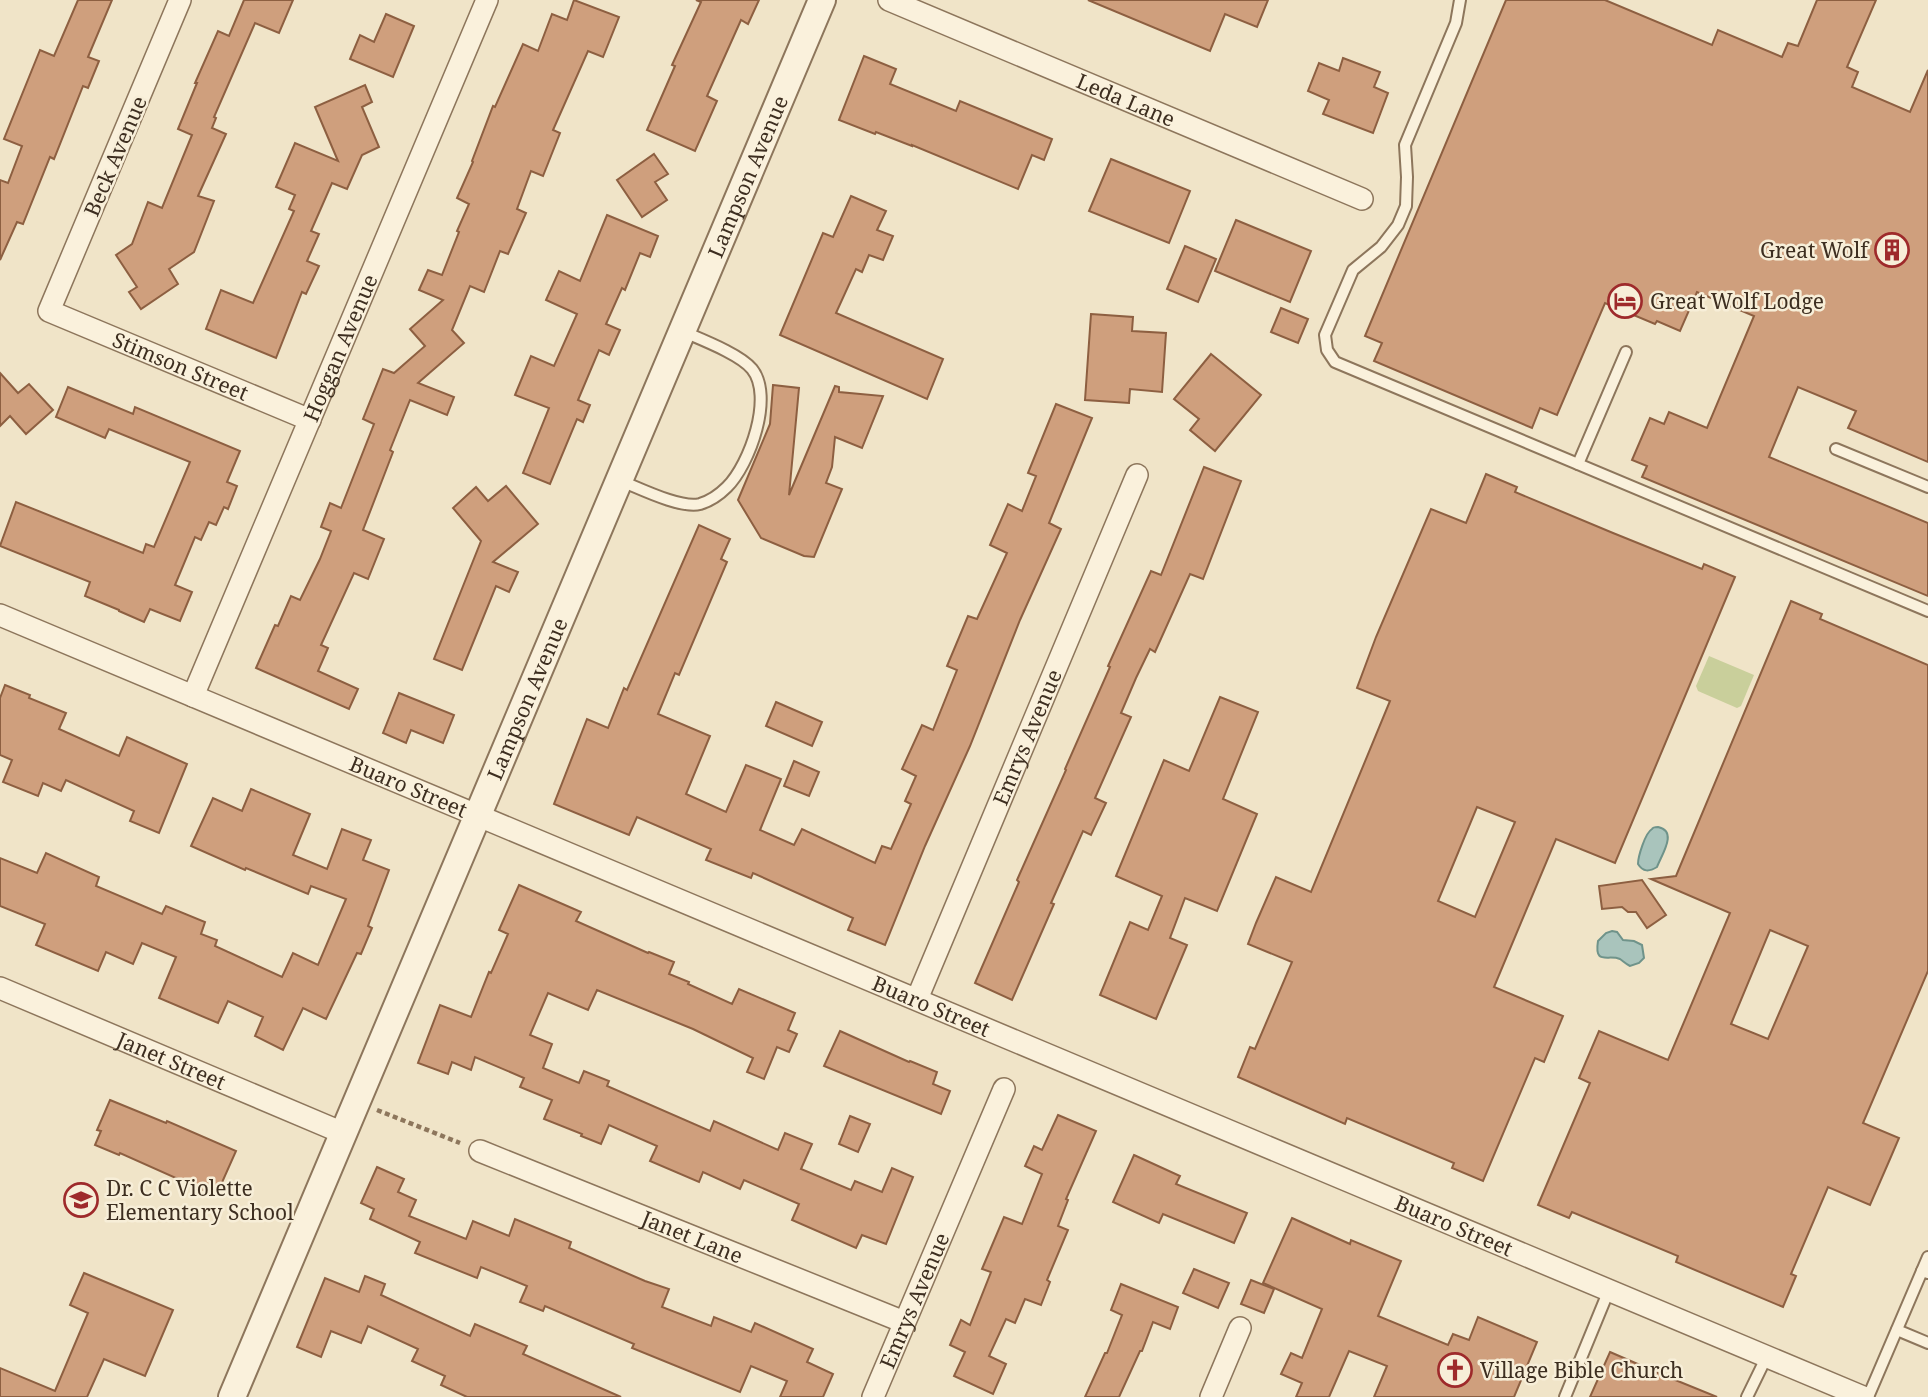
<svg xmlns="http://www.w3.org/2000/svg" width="1928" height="1397" font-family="'Noto Serif',serif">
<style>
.green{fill:#c9cf9b}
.water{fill:#a9c4bc;stroke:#6f938a;stroke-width:2}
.building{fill:#cf9f7d;stroke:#8d5f41;stroke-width:2;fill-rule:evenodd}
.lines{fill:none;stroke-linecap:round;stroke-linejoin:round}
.service-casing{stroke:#8d765c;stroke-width:14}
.minor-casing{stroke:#8d765c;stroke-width:24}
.tertiary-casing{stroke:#8d765c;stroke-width:30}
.path{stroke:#8d765c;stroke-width:4.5;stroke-dasharray:5 3.5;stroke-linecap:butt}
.service{stroke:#faf1dc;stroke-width:10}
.minor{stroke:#faf1dc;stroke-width:21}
.tertiary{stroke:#faf1dc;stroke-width:26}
.labels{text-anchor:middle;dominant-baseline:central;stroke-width:5;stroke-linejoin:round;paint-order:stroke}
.street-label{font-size:21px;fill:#3d2e20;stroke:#f7eed8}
.poi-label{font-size:21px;fill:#3d2e20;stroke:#f7eed8;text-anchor:start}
</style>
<rect width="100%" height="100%" fill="#f0e4c8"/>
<polygon class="green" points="1709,656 1754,675 1741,706 1737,708 1698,691 1696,686"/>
<g class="water">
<path d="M 1658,827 C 1678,831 1662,854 1657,867 C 1649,872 1643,872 1638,864 C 1638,857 1645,833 1652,829 C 1653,827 1656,827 1658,827 Z"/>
<path d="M 1612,931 L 1617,932 L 1623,940 L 1634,941 L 1642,945 L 1644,958 L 1639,963 L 1630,966 C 1626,964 1623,961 1620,959 C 1608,954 1594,966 1598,941 L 1606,933 Z"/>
</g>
<g class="building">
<polygon points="78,0 112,0 88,57 99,61 88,88 83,86 54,159 50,157 23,224 17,222 0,260 0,180 8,183 22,146 4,139 40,50 54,56"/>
<polygon points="244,0 293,0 279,33 255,23 214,117 216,118 212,128 226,134 198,196 214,201 194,252 169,269 178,284 141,309 129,292 137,287 116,255 132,244 148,202 162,208 192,135 178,129 197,83 195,83 218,31 229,36"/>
<polygon points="574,0 619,17 603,57 588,51 553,130 560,133 543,176 531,171 517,209 526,213 508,254 500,251 484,292 470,286 452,330 464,343 418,383 454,397 447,415 410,400 390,450 393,452 363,530 384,539 368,579 354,573 321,645 328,648 318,671 358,689 349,709 256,668 275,625 278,626 291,596 300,600 320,559 331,531 321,527 330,503 341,508 374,424 363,419 383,369 394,373 425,346 410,329 443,300 419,290 428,270 442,275 459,232 457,231 469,204 457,198 473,162 472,161 493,106 495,107 523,44 538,51 552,14 567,20"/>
<polygon points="696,0 759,0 748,24 741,20 707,96 717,101 695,151 647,130 675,66 672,65 701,2"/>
<polygon points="1088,0 1268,0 1257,27 1225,14 1210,51"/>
<polygon points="1506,0 1605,0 1712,45 1718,30 1782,57 1788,43 1798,46 1817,0 1876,0 1847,67 1858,72 1852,87 1910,112 1928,70 1928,462 1848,428 1856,411 1798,387 1769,457 1928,523 1928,596 1642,477 1647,466 1632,460 1650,418 1664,424 1669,412 1707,428 1754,316 1697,292 1680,331 1657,321 1655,324 1605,303 1557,415 1540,408 1532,428 1374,361 1382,343 1365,336"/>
<polygon points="386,14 414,26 393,77 350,59 360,35 374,42"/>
<polygon points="864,56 896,69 890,84 956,111 960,101 1052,139 1044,160 1032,155 1018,189 912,145 912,146 876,132 875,134 839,120"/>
<polygon points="1343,58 1380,72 1374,87 1388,93 1373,133 1323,114 1329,100 1308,91 1319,63 1339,71"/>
<polygon points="365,85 372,102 362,107 379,147 362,155 347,189 332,183 311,231 319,234 307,261 319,266 306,294 302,292 276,358 206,329 221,290 253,303 294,211 289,209 295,195 276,187 295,143 338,161 315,107"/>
<polygon points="654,154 668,174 655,182 667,200 642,217 617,180"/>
<polygon points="1111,159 1190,191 1169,243 1089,211"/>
<polygon points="851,196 886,211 877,230 893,236 883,260 869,255 862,272 856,269 836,313 943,359 927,399 780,335 823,233 833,237"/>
<polygon points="607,215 658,236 650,257 640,253 625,290 622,288 606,324 620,330 609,355 599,350 578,400 590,405 583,422 577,419 550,484 523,473 549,408 515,395 531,356 554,366 577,314 546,300 559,271 580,281"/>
<polygon points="1236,220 1311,251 1290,302 1215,271"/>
<polygon points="1185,246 1216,259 1198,302 1167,289"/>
<polygon points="1281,308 1308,319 1298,343 1271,332"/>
<polygon points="1091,314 1133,317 1132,331 1166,333 1162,392 1130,389 1129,403 1085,400"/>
<polygon points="1211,354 1261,395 1215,451 1190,430 1199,419 1174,399"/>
<polygon points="0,373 18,393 29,384 53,410 26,434 10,416 0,426"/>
<polygon points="773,385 799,388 789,495 835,386 839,387 839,392 883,396 862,448 835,437 832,467 826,483 842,489 814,557 804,556 761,538 738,500 770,424"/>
<polygon points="68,387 133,414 135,407 240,451 227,482 237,486 228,509 224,507 216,525 209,522 201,540 195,537 175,585 192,592 180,621 150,609 144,622 119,611 119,610 85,596 90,582 0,546 16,502 143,553 146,544 154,547 190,462 109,429 105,438 56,417"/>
<polygon points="1056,404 1092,418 1049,523 1061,529 1020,620 970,746 925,846 885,945 848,930 853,918 753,873 751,878 706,860 711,849 637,817 629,835 554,804 587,719 608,728 624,688 627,690 699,525 730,539 721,559 727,562 679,675 675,673 658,714 710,736 686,794 726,812 746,765 781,779 760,830 794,845 802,829 875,863 882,846 891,849 911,804 905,801 916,776 902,769 922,725 933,730 957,670 947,666 968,616 977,619 1007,553 990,545 1008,504 1022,511 1036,476 1028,473"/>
<polygon points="1204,467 1241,481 1203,579 1190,574 1155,652 1150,649 1136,678 1121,713 1131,717 1095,798 1106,803 1091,835 1083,831 1051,903 1054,904 1012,1000 975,983 1019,882 1017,880 1066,770 1065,769 1110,667 1108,666 1151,571 1161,575"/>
<path d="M 1486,474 L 1517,487 L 1515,492 L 1613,533 L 1702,569 L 1704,564 L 1735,577 L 1615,863 L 1556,839 L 1494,987 L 1563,1016 L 1544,1062 L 1535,1058 L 1483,1181 L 1452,1168 L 1454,1163 L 1347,1118 L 1345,1124 L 1238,1077 L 1250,1047 L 1255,1049 L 1292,962 L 1248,944 L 1256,923 L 1276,877 L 1311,892 L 1390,701 L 1357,688 L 1376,637 L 1431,509 L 1466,523 ZM 1477,807 L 1515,822 L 1475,917 L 1438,901 Z"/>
<polygon points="506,486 538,524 493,562 518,572 509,592 496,586 462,670 434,659 481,541 453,508 476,487 488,501"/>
<path d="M 1791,601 L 1822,614 L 1820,619 L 1928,665 L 1928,971 L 1863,1123 L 1899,1138 L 1890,1159 L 1870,1205 L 1828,1187 L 1791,1274 L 1796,1276 L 1783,1307 L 1676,1262 L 1678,1256 L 1572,1212 L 1569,1218 L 1538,1205 L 1590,1083 L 1579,1078 L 1599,1031 L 1668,1060 L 1730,913 L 1651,879 L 1676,876 ZM 1770,930 L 1808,946 L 1768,1039 L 1731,1024 Z"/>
<polygon points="5,685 30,695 29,698 66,713 59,729 119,756 127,737 187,764 159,833 130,821 134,811 66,780 61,791 43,783 38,796 3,782 12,760 0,755 0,698"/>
<polygon points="399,693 454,715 443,743 411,730 406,743 383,733"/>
<polygon points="1220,697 1258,712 1223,799 1257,814 1217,911 1185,898 1170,938 1187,945 1156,1019 1100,995 1130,922 1148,930 1162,896 1116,876 1164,760 1189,771"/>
<polygon points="776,702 822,722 812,746 766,726"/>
<polygon points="794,761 819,772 809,796 784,786"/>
<polygon points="251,789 310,814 293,855 327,869 342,829 371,840 363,860 389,870 368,926 372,928 361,954 357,953 326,1019 303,1008 283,1050 255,1036 263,1017 228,1001 218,1023 159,998 176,957 142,943 133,964 106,952 98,971 36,945 45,924 0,906 0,858 37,873 46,853 99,877 96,886 162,914 166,906 205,922 201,934 217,940 215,946 282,977 293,953 318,965 346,899 311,886 308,894 246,868 245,870 191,846 213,798 242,811"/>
<polygon points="1642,880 1666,915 1647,928 1636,912 1628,912 1622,907 1602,909 1599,886"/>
<polygon points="519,885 581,912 576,921 648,953 649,952 674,962 669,974 689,982 688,984 732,1004 739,989 795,1013 788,1030 797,1034 789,1052 777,1047 764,1079 747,1072 753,1058 693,1029 597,990 588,1010 548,993 530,1035 552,1044 543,1068 579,1083 584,1071 609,1081 607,1086 710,1131 714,1121 778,1150 785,1133 812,1144 801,1169 851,1190 855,1181 882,1192 892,1168 913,1177 886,1244 862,1235 856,1248 792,1220 799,1204 744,1180 740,1189 703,1172 699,1182 650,1161 657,1146 609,1125 601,1144 581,1136 582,1134 544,1119 552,1100 520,1087 524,1078 475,1057 471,1070 452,1062 448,1074 418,1063 440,1005 471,1017 489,972 491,973 508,934 499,930"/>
<polygon points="840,1031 909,1062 910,1061 937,1072 933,1084 950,1091 941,1114 824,1066"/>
<polygon points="110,1100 166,1123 167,1121 236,1151 216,1196 120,1153 119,1155 95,1145 101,1131 97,1130"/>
<polygon points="1058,1115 1096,1131 1066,1199 1068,1200 1058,1226 1068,1230 1047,1280 1050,1282 1041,1305 1025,1299 1015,1323 1006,1319 989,1356 1006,1364 993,1394 954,1376 965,1352 950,1345 961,1320 970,1325 991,1272 982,1269 1004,1217 1022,1224 1042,1174 1025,1166 1034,1146 1042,1150"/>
<polygon points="850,1116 870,1124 858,1152 839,1144"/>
<polygon points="1134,1155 1180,1176 1176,1184 1247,1213 1234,1243 1163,1214 1159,1223 1113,1202"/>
<polygon points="377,1167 404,1179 398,1192 416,1200 409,1216 466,1239 473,1221 509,1236 515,1219 571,1242 569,1248 645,1281 669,1289 662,1307 711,1326 714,1317 751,1332 755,1323 813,1349 807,1362 833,1374 823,1397 780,1397 787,1381 751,1366 740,1392 632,1348 634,1344 545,1306 543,1311 520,1302 527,1286 481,1267 477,1278 415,1253 420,1242 370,1219 374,1209 361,1203"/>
<polygon points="1292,1218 1350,1244 1351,1240 1401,1261 1378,1316 1448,1345 1453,1334 1469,1340 1478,1317 1537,1342 1514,1397 1374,1397 1387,1366 1349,1351 1329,1397 1296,1397 1302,1383 1281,1374 1291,1353 1302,1358 1322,1309 1263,1283"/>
<polygon points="1194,1269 1229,1283 1218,1308 1183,1293"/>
<polygon points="84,1273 173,1310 145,1376 104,1359 87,1397 0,1397 0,1368 55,1391 88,1313 70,1305"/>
<polygon points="365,1276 385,1284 381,1295 470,1336 475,1324 527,1346 523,1354 621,1397 467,1397 441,1385 445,1376 412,1361 418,1349 368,1326 361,1343 331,1331 321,1357 297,1347 325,1278 359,1292"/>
<polygon points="1251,1280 1274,1289 1264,1313 1241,1304"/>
<polygon points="1121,1284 1178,1307 1170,1329 1153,1322 1142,1351 1140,1351 1119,1397 1085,1397 1105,1353 1107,1353 1122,1315 1111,1310"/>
<polygon points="1610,1352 1663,1375 1717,1397 1590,1397"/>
</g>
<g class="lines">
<g class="service-casing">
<g id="service">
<polyline points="1460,0 1456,23 1405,145 1407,177 1406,206 1398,225 1381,247 1353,270 1325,335 1327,350 1335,362 1928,611"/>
<polyline points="1836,449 1928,487"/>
<polyline points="1578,464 1626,352"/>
<path d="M 619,480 C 639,488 681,509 700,504 C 710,501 720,494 727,487 C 750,464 774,396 752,369 C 740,354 700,339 682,331"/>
<polyline points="1922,1271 1928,1257"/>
<polyline points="1897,1330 1928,1343"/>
<polyline points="1565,1397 1609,1290"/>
<polyline points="1747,1397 1767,1356"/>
<polyline points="1868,1397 1922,1271 1928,1273"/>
</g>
</g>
<g class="minor-casing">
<g id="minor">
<path id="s1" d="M 180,0 L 49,311 L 310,420"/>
<path id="s2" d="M 889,0 L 1362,199"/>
<path id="s3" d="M 0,615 L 1863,1397"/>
<path id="s4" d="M 193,696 L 487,0"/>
<path id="s5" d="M 0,988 L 343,1133"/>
<path id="s6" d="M 917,999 L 1137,475"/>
<path id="s7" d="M 480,1151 L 904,1322"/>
<path id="s8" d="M 873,1397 L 1004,1089"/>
<polyline points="1211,1397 1240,1328"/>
</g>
</g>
<g class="tertiary-casing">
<g id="tertiary">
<path id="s9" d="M 232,1397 L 822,0"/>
</g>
</g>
<polyline class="path" points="377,1110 460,1143"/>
<use href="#service" class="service"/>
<use href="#minor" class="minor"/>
<use href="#tertiary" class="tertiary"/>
</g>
<defs>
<g id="building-ring" transform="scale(1.75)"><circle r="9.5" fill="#f7eed8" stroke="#9e2a2b" stroke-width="1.5"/><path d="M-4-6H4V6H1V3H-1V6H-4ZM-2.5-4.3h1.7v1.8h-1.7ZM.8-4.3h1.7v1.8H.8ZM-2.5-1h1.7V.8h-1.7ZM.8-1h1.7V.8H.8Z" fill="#9e2a2b"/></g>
<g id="hotel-ring" transform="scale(1.75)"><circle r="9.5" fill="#f7eed8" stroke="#9e2a2b" stroke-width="1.5"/><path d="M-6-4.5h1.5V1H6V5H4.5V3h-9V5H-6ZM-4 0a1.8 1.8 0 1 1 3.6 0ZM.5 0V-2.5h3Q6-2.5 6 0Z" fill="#9e2a2b"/></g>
<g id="school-ring" transform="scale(1.75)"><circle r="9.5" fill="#f7eed8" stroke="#9e2a2b" stroke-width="1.5"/><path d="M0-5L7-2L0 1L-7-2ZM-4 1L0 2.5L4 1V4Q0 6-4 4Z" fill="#9e2a2b"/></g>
<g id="church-ring" transform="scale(1.75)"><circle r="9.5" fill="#f7eed8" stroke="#9e2a2b" stroke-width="1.5"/><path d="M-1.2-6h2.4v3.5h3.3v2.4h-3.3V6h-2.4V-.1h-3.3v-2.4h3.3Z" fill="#9e2a2b"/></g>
</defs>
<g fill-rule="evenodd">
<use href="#building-ring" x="1892" y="250"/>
<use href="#hotel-ring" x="1625" y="301"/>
<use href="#school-ring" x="81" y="1200"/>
<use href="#church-ring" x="1455" y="1370"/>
</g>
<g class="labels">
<g class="street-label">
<text stroke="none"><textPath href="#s2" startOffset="257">Leda Lane</textPath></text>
<text transform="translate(115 156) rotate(-67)">Beck Avenue</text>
<text stroke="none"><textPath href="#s9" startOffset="1325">Lampson Avenue</textPath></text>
<text stroke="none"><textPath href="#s4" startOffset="378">Hoggan Avenue</textPath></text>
<text stroke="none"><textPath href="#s1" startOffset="480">Stimson Street</textPath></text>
<text stroke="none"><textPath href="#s9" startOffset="758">Lampson Avenue</textPath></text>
<text stroke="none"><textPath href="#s6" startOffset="284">Emrys Avenue</textPath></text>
<text stroke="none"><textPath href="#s3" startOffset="443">Buaro Street</textPath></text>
<text stroke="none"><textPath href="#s3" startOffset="1010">Buaro Street</textPath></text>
<text stroke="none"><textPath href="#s5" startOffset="186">Janet Street</textPath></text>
<text stroke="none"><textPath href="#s3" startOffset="1577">Buaro Street</textPath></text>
<text stroke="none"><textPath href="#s7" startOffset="229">Janet Lane</textPath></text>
<text stroke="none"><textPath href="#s8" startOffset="105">Emrys Avenue</textPath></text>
</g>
<g class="poi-label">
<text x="1868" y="250" text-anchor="end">Great Wolf</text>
<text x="1650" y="301">Great Wolf Lodge</text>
<text x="106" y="1188">Dr. C C Violette<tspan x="106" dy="24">Elementary School</tspan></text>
<text x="1480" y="1370">Village Bible Church</text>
</g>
</g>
</svg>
